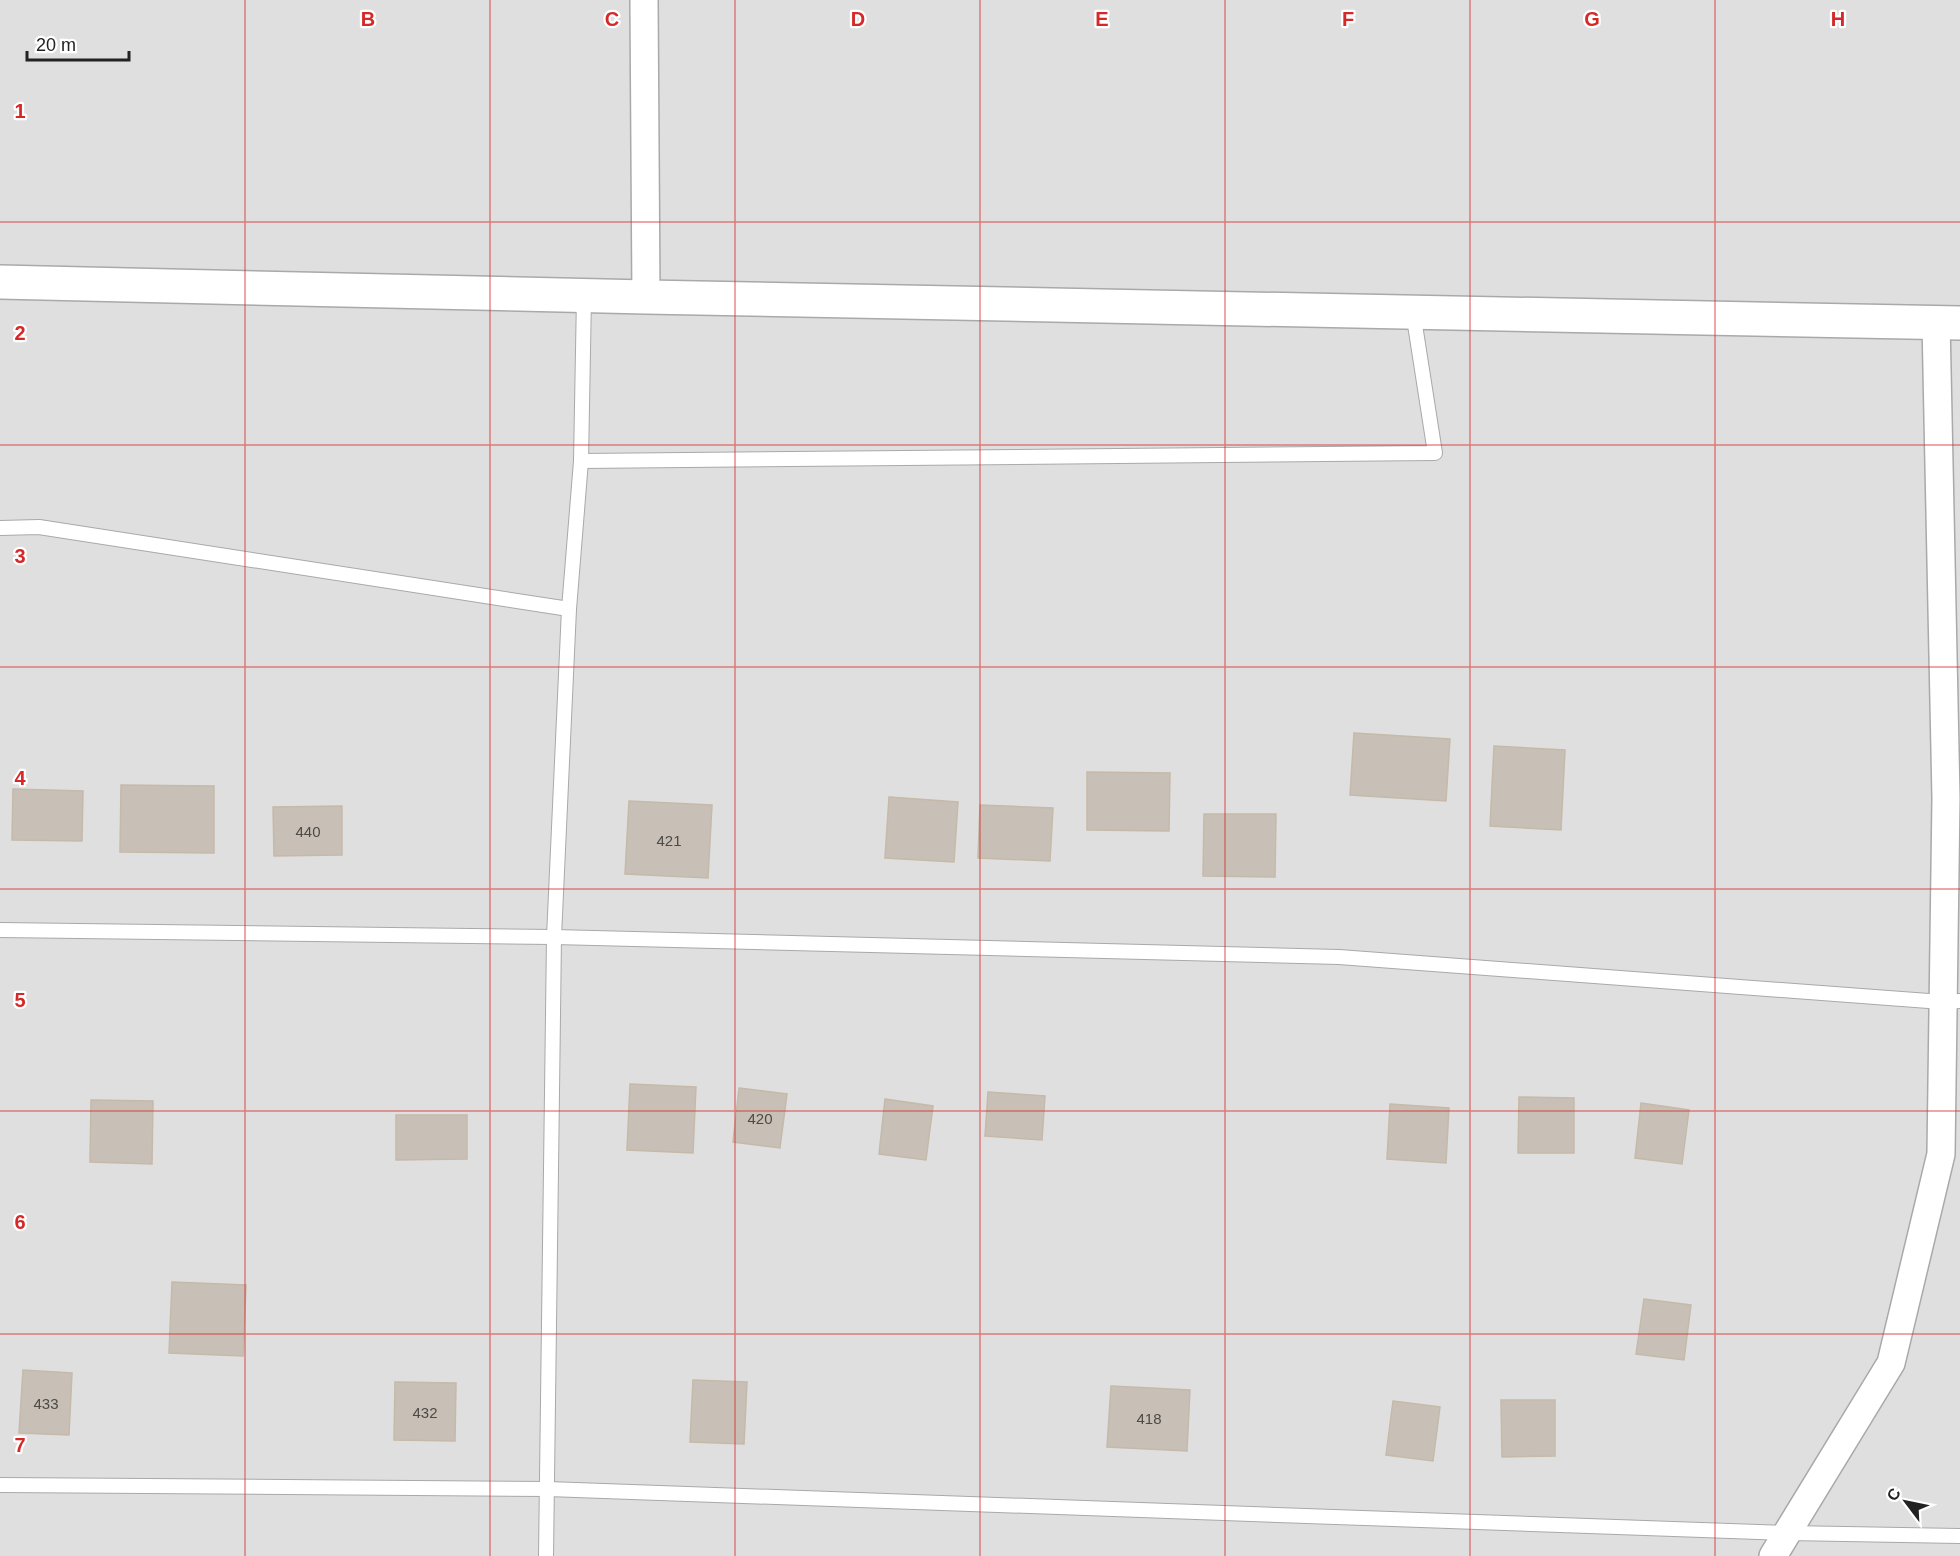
<svg xmlns="http://www.w3.org/2000/svg" width="1960" height="1556" font-family="Arial,sans-serif">
<style>
.residential{fill:#e0dfdf}
.building{fill:#c8c0b7;stroke:#c5b9a9;stroke-width:1.5}
.lines{fill:none;stroke-linecap:round;stroke-linejoin:round}
.service-casing{stroke:#a9a9a9;stroke-width:16}
.minor-casing{stroke:#a9a9a9;stroke-width:30}
.tertiary-casing{stroke:#a9a9a9;stroke-width:36}
.service{stroke:#fff;stroke-width:14}
.minor{stroke:#fff;stroke-width:27}
.tertiary{stroke:#fff;stroke-width:33}
.grid{fill:none;stroke:#d62828;stroke-width:1.5;stroke-opacity:0.55}
.labels{text-anchor:middle;dominant-baseline:central;stroke-width:4.5;stroke-linejoin:round;paint-order:stroke}
.number-label{font-size:15px;fill:#4c4a47}
.grid-label{font-size:20px;text-anchor:middle;font-weight:bold;fill:#d62828;stroke:#fff;stroke-width:4.5;stroke-linejoin:round;paint-order:stroke}
</style>
<rect width="100%" height="100%" fill="#f2f0e8"/>
<rect class="residential" x="0" y="0" width="1960" height="1556"/>
<g class="building">
<polygon points="1354,733 1450,739 1446,801 1350,795"/>
<polygon points="1494,746 1565,750 1561,830 1490,826"/>
<polygon points="1087,772 1170,773 1169,831 1087,830"/>
<polygon points="121,785 214,786 214,853 120,852"/>
<polygon points="13,789 83,791 82,841 12,840"/>
<polygon points="889,797 958,802 954,862 885,858"/>
<polygon points="629,801 712,805 708,878 625,874"/>
<polygon points="980,805 1053,808 1050,861 978,858"/>
<polygon points="342,806 342,855 274,856 273,807"/>
<polygon points="1204,814 1276,814 1275,877 1203,876"/>
<polygon points="630,1084 696,1087 693,1153 627,1150"/>
<polygon points="739,1088 787,1094 780,1148 733,1142"/>
<polygon points="988,1092 1045,1096 1042,1140 985,1136"/>
<polygon points="1519,1097 1574,1098 1574,1153 1518,1153"/>
<polygon points="885,1099 933,1106 926,1160 879,1154"/>
<polygon points="91,1100 153,1101 152,1164 90,1162"/>
<polygon points="1641,1103 1689,1110 1682,1164 1635,1158"/>
<polygon points="1390,1104 1449,1108 1446,1163 1387,1159"/>
<polygon points="396,1115 467,1115 467,1159 396,1160"/>
<polygon points="172,1282 246,1285 243,1356 169,1353"/>
<polygon points="1644,1299 1691,1305 1684,1360 1636,1354"/>
<polygon points="23,1370 72,1373 69,1435 19,1433"/>
<polygon points="693,1380 747,1382 744,1444 690,1442"/>
<polygon points="395,1382 456,1383 455,1441 394,1440"/>
<polygon points="1111,1386 1190,1390 1187,1451 1107,1447"/>
<polygon points="1501,1400 1555,1400 1555,1456 1502,1457"/>
<polygon points="1393,1401 1440,1407 1433,1461 1386,1455"/>
</g>
<g class="lines">
<g class="service-casing">
<g id="service">
<polyline points="581,461 1435,453 1413,312"/>
<polyline points="0,528 39,527 569,609"/>
<polyline points="0,930 554,937 1339,957 1942,1002 1960,1001"/>
<polyline points="0,1485 548,1489 1787,1533 1960,1536"/>
<polyline points="546,1556 554,937 569,609 581,461 584,296"/>
</g>
</g>
<g class="minor-casing">
<g id="minor">
<polyline points="644,0 646,297"/>
<polyline points="1773,1556 1891,1363 1941,1154 1946,798 1936,322"/>
</g>
</g>
<g class="tertiary-casing">
<polyline id="tertiary" points="0,282 646,297 1960,323"/>
</g>
<use href="#service" class="service"/>
<use href="#minor" class="minor"/>
<use href="#tertiary" class="tertiary"/>
</g>
<path class="grid" d="M 245,0 L 245,1556M 490,0 L 490,1556M 735,0 L 735,1556M 980,0 L 980,1556M 1225,0 L 1225,1556M 1470,0 L 1470,1556M 1715,0 L 1715,1556M 0,222 L 1960,222M 0,445 L 1960,445M 0,667 L 1960,667M 0,889 L 1960,889M 0,1111 L 1960,1111M 0,1334 L 1960,1334"/>
<g class="labels">
<g class="number-label">
<text x="308" y="831">440</text>
<text x="669" y="840">421</text>
<text x="760" y="1118">420</text>
<text x="46" y="1403">433</text>
<text x="425" y="1412">432</text>
<text x="1149" y="1418">418</text>
</g>
</g>
<g class="grid-label">
<text x="368" y="26">B</text>
<text x="612" y="26">C</text>
<text x="858" y="26">D</text>
<text x="1102" y="26">E</text>
<text x="1348" y="26">F</text>
<text x="1592" y="26">G</text>
<text x="1838" y="26">H</text>
<text x="20" y="118">1</text>
<text x="20" y="340">2</text>
<text x="20" y="563">3</text>
<text x="20" y="785">4</text>
<text x="20" y="1007">5</text>
<text x="20" y="1229">6</text>
<text x="20" y="1452">7</text>
</g>
<g transform="translate(1906 1502) rotate(302)" stroke="#ffffff" stroke-width="4.5" paint-order="stroke">
<path d="M0-4.5L10 22L0 15L-10 22Z" fill="#222222"/>
<text y="-9" font-size="16" font-weight="bold" text-anchor="middle" fill="#222222">С</text>
</g>
<path d="M27 51v9h102v-9" fill="none" stroke="#222222" stroke-width="3"/>
<text x="36" y="51" font-size="18" fill="#222222" stroke="#ffffff" stroke-width="4.5" paint-order="stroke">20 m</text>
</svg>
